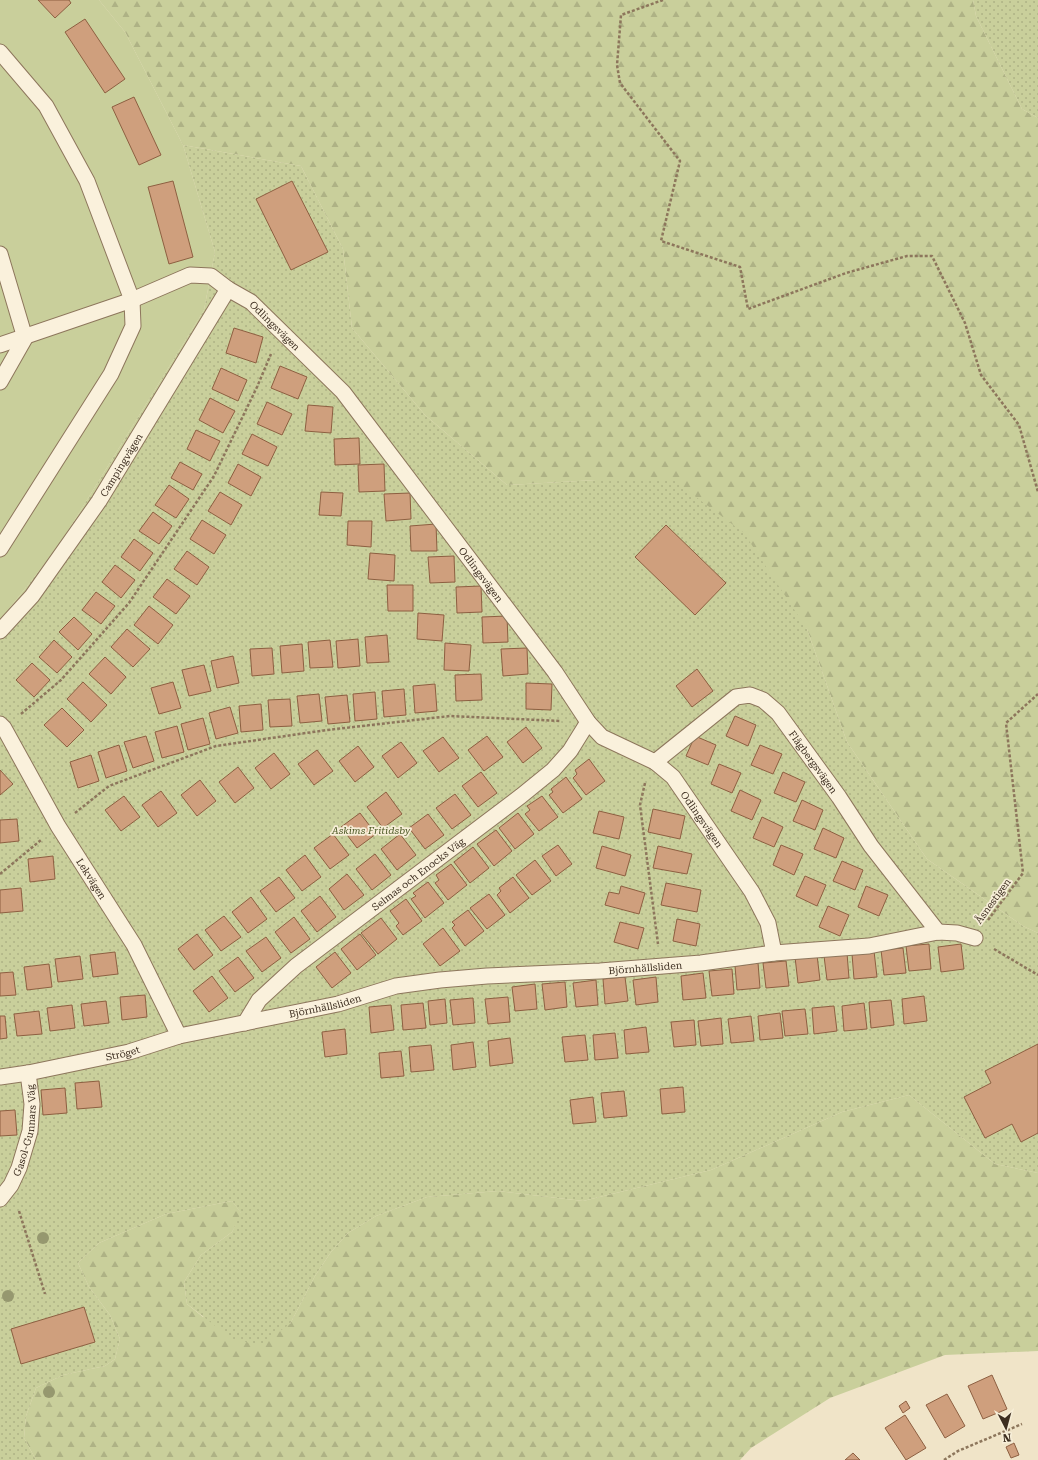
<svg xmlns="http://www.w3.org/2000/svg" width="1038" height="1460" font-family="'Roboto Serif',serif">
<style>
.forest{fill:url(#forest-firs)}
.park{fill:#c9cf9b}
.garden{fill:url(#garden-dots)}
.building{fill:#cf9f7d;stroke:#8d5f41}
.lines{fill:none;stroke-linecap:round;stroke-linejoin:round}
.service-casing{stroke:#8d765c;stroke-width:17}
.path{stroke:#8d765c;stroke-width:2.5;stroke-dasharray:3 2;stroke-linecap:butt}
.service{stroke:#faf1dc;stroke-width:15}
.tree{fill:#96986f}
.labels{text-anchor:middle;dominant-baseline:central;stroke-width:3.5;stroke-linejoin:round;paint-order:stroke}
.street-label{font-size:10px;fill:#3d2e20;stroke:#f7eed8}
.park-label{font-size:10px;font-style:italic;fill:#4d5a26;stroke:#f7eed8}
</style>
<defs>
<pattern id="forest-firs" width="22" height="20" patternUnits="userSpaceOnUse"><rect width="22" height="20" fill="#c9cf9b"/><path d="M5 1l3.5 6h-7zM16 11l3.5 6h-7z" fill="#aeb285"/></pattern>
<pattern id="garden-dots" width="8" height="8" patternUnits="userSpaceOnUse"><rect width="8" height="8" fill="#c9cf9b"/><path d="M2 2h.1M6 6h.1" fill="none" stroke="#aeb285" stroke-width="1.8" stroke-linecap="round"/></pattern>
</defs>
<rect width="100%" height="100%" fill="#f0e4c8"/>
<g class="forest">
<polygon points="99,0 973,0 976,16 1022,109 1038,118 1038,933 1023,926 927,859 847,742 807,629 596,480 507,485 425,415 352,328 343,249 301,166 183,145 125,32"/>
<polygon points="909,1095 995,1164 1038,1173 1038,1351 945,1355 830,1398 751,1448 740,1460 36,1460 24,1438 26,1416 36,1388 63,1375 105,1366 115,1359 120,1339 110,1315 89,1287 78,1263 99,1243 166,1214 232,1201 242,1214 232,1232 201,1255 184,1282 187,1304 203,1317 290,1324 315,1276 331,1252 348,1233 376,1216 427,1197 498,1191 583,1201 711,1170 842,1112"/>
</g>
<polygon class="park" points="0,0 99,0 125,32 183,145 215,252 204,310 58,547 0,620"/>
<g class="garden">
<polygon points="973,0 1038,0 1038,118 1022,109 976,16"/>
<polygon points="183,145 301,166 343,249 352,328 425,415 507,485 596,480 672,479 744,533 807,629 847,742 927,859 1023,926 1038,933 1038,1173 995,1164 909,1095 842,1112 711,1170 583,1201 498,1191 427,1197 376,1216 348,1233 331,1252 315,1276 290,1324 260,1345 232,1339 187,1304 184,1282 201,1255 232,1232 241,1213 232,1201 166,1214 99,1243 78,1263 89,1287 110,1315 120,1339 115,1359 105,1366 63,1375 36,1388 26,1416 24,1438 36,1460 0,1460 0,620 58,547 204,310 215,252"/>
</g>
<g class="building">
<polygon points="38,0 69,0 71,3 55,18"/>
<polygon points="85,19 125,79 105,93 65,32"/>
<polygon points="134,97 161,155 139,165 112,107"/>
<polygon points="173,181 193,257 169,264 148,187"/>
<polygon points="292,181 328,252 291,270 256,199"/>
<polygon points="234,328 263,337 256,363 226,353"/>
<polygon points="280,366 307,377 298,399 271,388"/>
<polygon points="221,368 247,380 238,401 212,389"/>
<polygon points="210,398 235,411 223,433 199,420"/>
<polygon points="267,402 292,414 282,435 257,424"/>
<polygon points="308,405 333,407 331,433 305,431"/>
<polygon points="196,430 220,441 210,461 187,449"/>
<polygon points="252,434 277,447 268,466 242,454"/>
<polygon points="359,438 360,464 335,465 334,439"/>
<polygon points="180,462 202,474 193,490 171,478"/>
<polygon points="238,464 261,477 251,496 228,483"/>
<polygon points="384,464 385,491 359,492 358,465"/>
<polygon points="169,485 189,499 176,518 155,505"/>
<polygon points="220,492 242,505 231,525 208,511"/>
<polygon points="321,492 343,493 341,516 319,515"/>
<polygon points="410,493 411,519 386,521 384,494"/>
<polygon points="153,512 172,526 159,544 139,531"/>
<polygon points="202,520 226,535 214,554 190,539"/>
<polygon points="348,521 372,521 371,547 347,545"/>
<polygon points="436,524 437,551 411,551 410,526"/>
<polygon points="666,525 726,583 695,615 635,557"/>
<polygon points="134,539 153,553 140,571 121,557"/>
<polygon points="187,551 209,567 197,585 174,569"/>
<polygon points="370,553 395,555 394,581 368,579"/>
<polygon points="454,556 455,582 430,583 428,557"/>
<polygon points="115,565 135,580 121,598 102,582"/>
<polygon points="167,579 190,596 176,614 153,597"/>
<polygon points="387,585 413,585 413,611 388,611"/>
<polygon points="481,586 482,612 457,613 456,587"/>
<polygon points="96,592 115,606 101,624 82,610"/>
<polygon points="149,606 173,625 158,644 134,625"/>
<polygon points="418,613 444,615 442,641 417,639"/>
<polygon points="507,616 508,642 483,643 482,617"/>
<polygon points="74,617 92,634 78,650 59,632"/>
<polygon points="127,629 150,649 133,667 111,647"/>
<polygon points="387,635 389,662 367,663 365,637"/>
<polygon points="358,639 360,666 338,668 336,641"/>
<polygon points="54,640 72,657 57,673 39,657"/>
<polygon points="330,640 333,667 310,668 308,642"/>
<polygon points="445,643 471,645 469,671 444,670"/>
<polygon points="302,644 304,671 282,673 280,646"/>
<polygon points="272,648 274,674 252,676 250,649"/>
<polygon points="527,648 528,674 503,676 501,649"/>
<polygon points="233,656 239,683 217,688 211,661"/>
<polygon points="105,657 126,677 111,694 89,674"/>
<polygon points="32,663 50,680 34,697 16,680"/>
<polygon points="204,665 211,691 189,696 182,670"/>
<polygon points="697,669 713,691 692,707 676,686"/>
<polygon points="481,674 482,700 456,701 455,675"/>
<polygon points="83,682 107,705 91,722 67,699"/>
<polygon points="173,682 181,708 159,714 151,688"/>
<polygon points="526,683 552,684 551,710 526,709"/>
<polygon points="435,684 437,711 415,713 413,686"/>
<polygon points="404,689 406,715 384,717 382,691"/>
<polygon points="375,692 377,719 355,721 353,694"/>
<polygon points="319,694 322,721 300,723 297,696"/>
<polygon points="347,695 350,722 328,724 325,697"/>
<polygon points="290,699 292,726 270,727 268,700"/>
<polygon points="261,704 263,730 241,732 239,706"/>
<polygon points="230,707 238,733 216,739 209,713"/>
<polygon points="62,708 84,730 67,747 44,725"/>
<polygon points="735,716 756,725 748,746 726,736"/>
<polygon points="203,718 210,744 188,750 181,724"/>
<polygon points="177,726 184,752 162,758 155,732"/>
<polygon points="526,727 542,748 523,763 507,742"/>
<polygon points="146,736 154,761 133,768 124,742"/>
<polygon points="487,736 503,757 484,771 468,750"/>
<polygon points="695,736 716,745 708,765 686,756"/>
<polygon points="443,737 459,758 439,772 423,751"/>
<polygon points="401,742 417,763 398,778 382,756"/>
<polygon points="119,745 127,771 106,778 98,752"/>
<polygon points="760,745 782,754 773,774 751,765"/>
<polygon points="358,746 374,767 355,782 339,761"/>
<polygon points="317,750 333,771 314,785 298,764"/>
<polygon points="274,753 290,774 271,789 255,768"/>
<polygon points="91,755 99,781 78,788 70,762"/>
<polygon points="589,759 605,781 586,795 573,778 577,774 575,770"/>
<polygon points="719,764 741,773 732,793 711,784"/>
<polygon points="238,767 254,788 235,803 219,782"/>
<polygon points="0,770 13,784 0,795"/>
<polygon points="481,772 497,793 478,807 462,786"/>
<polygon points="783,772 805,782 796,802 774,793"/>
<polygon points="566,777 582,799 563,813 549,795 553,792 551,789"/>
<polygon points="200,780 216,801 197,816 181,795"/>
<polygon points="740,790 761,800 752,820 731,811"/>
<polygon points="161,791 177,813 158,827 142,805"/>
<polygon points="386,792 402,814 383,828 367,807"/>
<polygon points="455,794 471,815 452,829 436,808"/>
<polygon points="124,796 140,817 121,831 105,810"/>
<polygon points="542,796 558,817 539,831 525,814 530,810 527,806"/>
<polygon points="802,800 823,810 815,830 793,821"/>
<polygon points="653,809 685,816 680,839 648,832"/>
<polygon points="599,811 624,817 619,839 593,833"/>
<polygon points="360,813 376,834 357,848 341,827"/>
<polygon points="518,813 534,834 515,849 499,828"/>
<polygon points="428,814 444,835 425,849 409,828"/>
<polygon points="762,817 783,827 774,847 753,838"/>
<polygon points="17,819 19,841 0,843 0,820"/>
<polygon points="823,828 844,838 836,858 814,849"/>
<polygon points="496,830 512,851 494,866 477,844"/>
<polygon points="333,834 349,855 330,869 314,848"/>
<polygon points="400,834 416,855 397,870 381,849"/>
<polygon points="558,845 572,864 556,876 542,856"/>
<polygon points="781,845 803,854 794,875 773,865"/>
<polygon points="602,846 631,855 625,876 596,868"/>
<polygon points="658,846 692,854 687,874 653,868"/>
<polygon points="473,847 489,868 470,883 454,862"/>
<polygon points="375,854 391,875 372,890 356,869"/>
<polygon points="305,855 321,877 302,891 286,870"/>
<polygon points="53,856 55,879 30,882 28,859"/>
<polygon points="535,860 551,881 532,895 516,875"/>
<polygon points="842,861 863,870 855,890 833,881"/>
<polygon points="451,864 467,885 448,900 435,883 439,880 436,875"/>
<polygon points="347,874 364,895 344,910 329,889"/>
<polygon points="805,876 826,885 817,906 796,896"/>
<polygon points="279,877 295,898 276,912 260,891"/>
<polygon points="513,877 529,898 510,913 497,895 501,891 499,888"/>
<polygon points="428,882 444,903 425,918 411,899 416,896 413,893"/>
<polygon points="666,883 701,890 697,912 661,905"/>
<polygon points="621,886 645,893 639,914 605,905 609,892 619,894"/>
<polygon points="866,886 888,895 879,916 858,907"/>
<polygon points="21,888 23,911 0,913 0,890"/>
<polygon points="489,894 505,915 487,929 470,908"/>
<polygon points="320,896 336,917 317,932 301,911"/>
<polygon points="251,897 267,919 248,933 232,912"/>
<polygon points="406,899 422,921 403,935 396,926 399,923 390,911"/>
<polygon points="828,906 849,915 840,936 819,927"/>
<polygon points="468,910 484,931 465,946 452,928 455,925 452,922"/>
<polygon points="224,916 241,937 221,951 205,930"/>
<polygon points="294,917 310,939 291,953 275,932"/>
<polygon points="381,918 397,939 378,954 361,933"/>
<polygon points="677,919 700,924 696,946 673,941"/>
<polygon points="620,922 644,928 638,949 614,942"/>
<polygon points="443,928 460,951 440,966 423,944"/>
<polygon points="197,934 213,955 194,970 178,949"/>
<polygon points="360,934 376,955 357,970 341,949"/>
<polygon points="266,937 281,958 262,972 246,951"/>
<polygon points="929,944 931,969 909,971 906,946"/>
<polygon points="961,944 964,969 941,972 938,947"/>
<polygon points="903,948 906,973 884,975 881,950"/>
<polygon points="874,951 877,977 854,979 852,954"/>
<polygon points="115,952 118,974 93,977 90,955"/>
<polygon points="335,952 351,973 332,988 316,967"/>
<polygon points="847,953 849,978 827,980 824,956"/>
<polygon points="817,955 820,980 798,983 795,957"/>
<polygon points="80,956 83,979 58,982 55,959"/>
<polygon points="238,957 254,978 235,992 219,971"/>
<polygon points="786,961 789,986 766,988 763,963"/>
<polygon points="758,963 760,988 737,990 735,966"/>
<polygon points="49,964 52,987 27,990 24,967"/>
<polygon points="732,969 734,994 712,996 709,971"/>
<polygon points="13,972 16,995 0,996 0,973"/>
<polygon points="703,973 706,998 683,1000 681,976"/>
<polygon points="212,976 228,998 209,1012 193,991"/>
<polygon points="625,977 628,1001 605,1004 603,979"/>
<polygon points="656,977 658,1002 636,1005 633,980"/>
<polygon points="596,980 598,1005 576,1007 573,983"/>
<polygon points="565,982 567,1007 545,1010 542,984"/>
<polygon points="535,984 537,1009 515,1011 512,987"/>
<polygon points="145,995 147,1017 122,1020 120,997"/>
<polygon points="924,996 927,1021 904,1024 902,999"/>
<polygon points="508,997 510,1022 488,1024 485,999"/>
<polygon points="473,998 475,1023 453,1025 450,1000"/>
<polygon points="445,999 447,1023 430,1025 428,1001"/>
<polygon points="891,1000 894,1025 871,1028 869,1002"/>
<polygon points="106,1001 109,1023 84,1026 81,1004"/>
<polygon points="423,1003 426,1028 403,1030 401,1005"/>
<polygon points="864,1003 867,1029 844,1031 842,1006"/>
<polygon points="72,1005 75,1028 50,1031 47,1008"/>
<polygon points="391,1005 394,1030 371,1033 369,1007"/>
<polygon points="834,1006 837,1031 814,1034 812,1008"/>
<polygon points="805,1009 808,1034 785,1036 782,1011"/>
<polygon points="39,1011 42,1034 17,1036 14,1014"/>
<polygon points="780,1013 783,1038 760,1040 758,1016"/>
<polygon points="0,1016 5,1016 7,1038 0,1039"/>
<polygon points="751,1016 754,1041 731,1043 728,1019"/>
<polygon points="721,1018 723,1044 701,1046 698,1021"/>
<polygon points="694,1020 696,1045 674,1047 671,1022"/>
<polygon points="646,1027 649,1052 626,1054 624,1030"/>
<polygon points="345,1029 347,1054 325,1057 322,1032"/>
<polygon points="615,1033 618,1058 595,1060 593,1035"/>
<polygon points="585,1035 588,1060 565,1062 562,1037"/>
<polygon points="510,1038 513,1063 490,1066 488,1041"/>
<polygon points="473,1042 476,1067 453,1070 451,1045"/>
<polygon points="1038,1044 1038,1133 1021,1142 1012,1124 985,1138 964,1097 991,1083 985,1071"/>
<polygon points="431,1045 434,1070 411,1072 409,1047"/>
<polygon points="401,1051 404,1076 381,1078 379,1053"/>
<polygon points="99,1081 102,1107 77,1109 75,1083"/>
<polygon points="683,1087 685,1112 662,1114 660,1089"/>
<polygon points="65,1088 67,1113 43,1115 41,1090"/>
<polygon points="624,1091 627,1116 604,1118 601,1093"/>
<polygon points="593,1097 596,1122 573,1124 570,1100"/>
<polygon points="15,1110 17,1135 0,1136 0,1111"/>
<polygon points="84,1307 95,1342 21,1364 11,1329"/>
<polygon points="992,1375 1007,1409 983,1419 968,1386"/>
<polygon points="947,1394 965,1426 945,1438 926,1405"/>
<polygon points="906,1401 910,1408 903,1413 899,1406"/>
<polygon points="905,1415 926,1448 906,1460 885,1428"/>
<polygon points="1014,1443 1019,1455 1011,1458 1006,1447"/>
<polygon points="853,1453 860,1460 845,1460"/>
</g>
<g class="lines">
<g class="service-casing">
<g id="service">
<polyline points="0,52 46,106 87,181 132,300 133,326 111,374 0,549"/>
<polyline points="0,254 25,338 0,382"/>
<path id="s1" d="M 0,345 L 132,300 L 190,275 L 211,276 L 228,289 L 251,302 L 343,392 L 555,672 L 588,722 L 602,737 L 655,762 L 673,777 L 752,892 L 768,923 L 774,953"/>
<path id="s2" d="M 0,631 L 32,596 L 99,501 L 228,289"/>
<path id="s3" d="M 0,724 L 4,728 L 58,826 L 134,945 L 179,1036"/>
<path id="s4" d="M 655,762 L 736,697 L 750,695 L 763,700 L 778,713 L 839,797 L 871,846 L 938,932"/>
<path id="s5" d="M 245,1023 L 259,1000 L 296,966 L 521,796 L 553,770 L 570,751 L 588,722"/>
<path id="s6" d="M 0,1077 L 28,1073 L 129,1052 L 179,1036 L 338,1004 L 396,986 L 440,980 L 487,976 L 600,971 L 701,963 L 774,953 L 869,946 L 938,932 L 957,933 L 975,938"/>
<path id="s7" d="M 0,1199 L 11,1185 L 19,1168 L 30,1131 L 32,1104 L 28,1073"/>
</g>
</g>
<g class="path">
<polyline points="663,0 621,15 617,65 620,83 680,161 661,241 740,267 748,309 846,273 907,256 932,256 965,323 981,375 1019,425 1038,492"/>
<polyline points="21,714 61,680 129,603 214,476 257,387 271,354"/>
<polyline points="645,783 640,805 658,944"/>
<polyline points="75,813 109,786 216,746 327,730 450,716 561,721"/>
<polyline points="0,874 41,840"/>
<polyline points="988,920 1023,873 1006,723 1038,694"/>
<polyline points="994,949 1038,975"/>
<polyline points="19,1211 45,1294"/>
<polyline points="944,1460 958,1451 1022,1424"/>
</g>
<use href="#service" class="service"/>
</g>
<g class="tree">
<circle cx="43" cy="1238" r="6"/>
<circle cx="8" cy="1296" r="6"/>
<circle cx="49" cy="1392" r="6"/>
</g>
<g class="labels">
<g class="street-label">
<text stroke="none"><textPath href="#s1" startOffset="305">Odlingsvägen</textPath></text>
<text stroke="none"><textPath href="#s2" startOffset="206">Campingvägen</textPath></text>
<text stroke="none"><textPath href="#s1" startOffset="629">Odlingsvägen</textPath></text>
<text stroke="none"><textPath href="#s4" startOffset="212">Flågbergsvägen</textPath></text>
<text stroke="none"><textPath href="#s1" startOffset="965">Odlingsvägen</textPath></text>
<text stroke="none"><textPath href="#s5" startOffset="230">Selmas och Enocks Väg</textPath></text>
<text stroke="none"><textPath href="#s3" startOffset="180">Lekvägen</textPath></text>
<text transform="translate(993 901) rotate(-54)">Åsnestigen</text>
<text stroke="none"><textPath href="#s6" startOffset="657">Björnhällsliden</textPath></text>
<text stroke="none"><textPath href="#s6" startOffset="333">Björnhällsliden</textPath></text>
<text stroke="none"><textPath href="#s6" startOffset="125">Ströget</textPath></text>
<text stroke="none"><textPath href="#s7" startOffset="75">Gasol-Gunnars Väg</textPath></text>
</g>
<g class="park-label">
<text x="371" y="830">Askims Fritidsby</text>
</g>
</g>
<g transform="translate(1006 1428) rotate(174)" stroke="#f7eed8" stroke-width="3" paint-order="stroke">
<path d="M0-3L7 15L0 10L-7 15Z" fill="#3d2e20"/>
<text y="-6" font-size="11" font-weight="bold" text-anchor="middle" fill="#3d2e20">N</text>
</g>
</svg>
